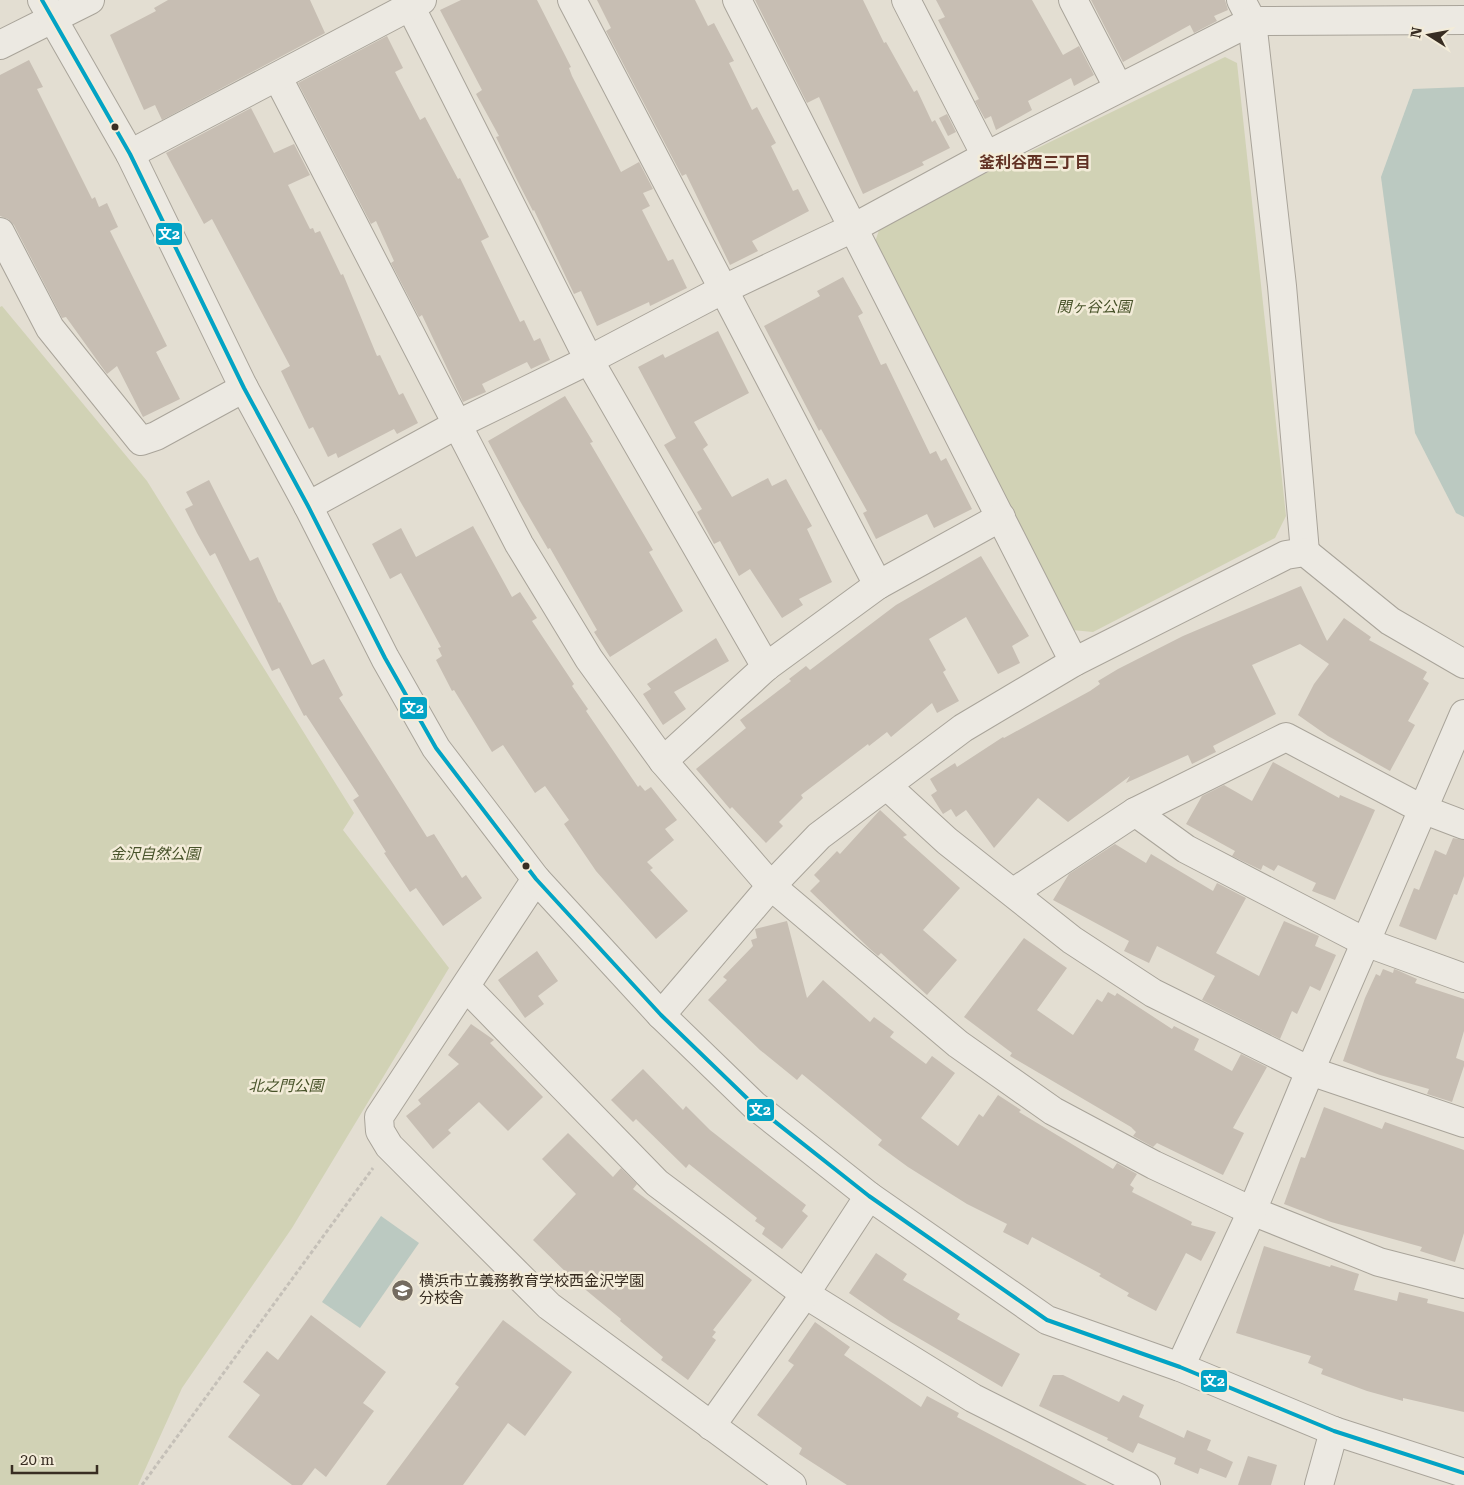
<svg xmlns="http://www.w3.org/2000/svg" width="1464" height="1485" viewBox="0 0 1464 1485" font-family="'Roboto Serif','Noto Sans JP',serif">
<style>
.green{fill:#d1d2b5}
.water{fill:#bbc9c1}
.building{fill:#c7beb3}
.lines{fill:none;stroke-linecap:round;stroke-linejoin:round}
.minor-casing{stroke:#a9a49a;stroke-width:30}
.tertiary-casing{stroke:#a9a49a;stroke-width:30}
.path{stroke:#c5c0b8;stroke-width:3;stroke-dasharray:4 2.5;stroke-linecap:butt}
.minor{stroke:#ece9e2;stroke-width:28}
.tertiary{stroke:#ece9e2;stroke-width:28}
.bus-1-casing{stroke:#f3ecd9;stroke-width:8}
.bus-1{stroke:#03a3c5;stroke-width:4}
.bus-dot{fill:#382d22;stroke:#f3ecd9;stroke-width:2}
.labels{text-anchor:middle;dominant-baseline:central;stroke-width:5;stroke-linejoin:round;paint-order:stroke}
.park-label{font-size:15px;font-style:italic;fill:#48532a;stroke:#f3ecd9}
.poi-label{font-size:15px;fill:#382d22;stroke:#f3ecd9;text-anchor:start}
.neighbourhood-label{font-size:16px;font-weight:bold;fill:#623224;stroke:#f3ecd9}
.line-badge{stroke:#f3ecd9;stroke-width:2}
.badge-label{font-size:14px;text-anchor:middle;font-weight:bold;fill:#fff}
</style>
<rect width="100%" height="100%" fill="#e3ded2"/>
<g class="green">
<path d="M1225,57L1237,63L1286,516L1275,538L1093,632L1072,630L873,248L881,224Z"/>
<path d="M2,306L147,481L354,813L343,830L449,968L292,1228L182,1388L138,1485H0V307Z"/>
</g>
<g class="water">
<path d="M1464,87V517L1456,513L1415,433L1381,177L1413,89Z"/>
<path d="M381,1216L419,1243L360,1328L322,1302Z"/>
</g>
<g class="building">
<path d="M168,0H310L325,33L162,120L155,105L144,110L110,35L156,11L154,8Z"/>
<path d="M461,0H537L571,67L569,68L572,76L621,172L639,162L653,189L643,193L650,206L642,210L668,261L673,259L687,288L650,306L649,302L597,326L581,291L574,294L534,210L533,211L518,182L496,137L499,136L476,94L482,90L440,10Z"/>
<path d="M597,0H695L708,26L714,23L734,61L729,63L752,110L757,107L776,143L771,146L793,191L798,189L809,211L752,241L758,251L730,265L686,174L682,176L606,31L611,28Z"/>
<path d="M755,0H863L884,43L886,42L914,92L917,90L932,122L935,120L950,148L922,162L924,165L863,194L819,97L807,103Z"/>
<path d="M936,0H1032L1063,55L1079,46L1094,75L1074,86L1071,78L1028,101L1032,110L996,130L991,116L985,119L975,101L979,99L938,20L945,17Z"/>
<path d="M1091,0H1225L1228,10L1214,16L1217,21L1194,33L1190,25L1123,62Z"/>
<path d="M387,36L403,68L395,72L420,120L425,117L458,179L460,178L489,237L481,241L520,322L524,320L534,341L540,338L550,360L531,369L527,362L482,384L486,392L463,402L422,315L419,317L391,263L394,261L376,221L371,224L298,83Z"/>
<path d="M29,60L43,87L37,89L92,199L95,197L99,207L107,203L118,227L110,231L167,346L156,352L180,399L143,417L117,366L107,374L66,317L62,318L14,225L8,219L0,216V75Z"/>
<path d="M251,108L274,153L294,144L310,175L288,185L310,229L313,228L315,233L320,231L341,275L343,274L377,356L380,355L399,395L403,393L418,423L397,434L394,429L338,458L336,453L328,457L313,427L309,429L281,371L290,366L212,219L204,224L166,153Z"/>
<path d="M947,114L956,132L948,136L939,118Z"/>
<path d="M843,277L863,313L858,316L881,365L886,363L930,454L936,451L941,461L946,458L972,509L934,528L927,514L876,539L863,513L867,511L821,429L819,431L764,326L820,296L817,291Z"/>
<path d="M718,331L749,393L694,422L708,445L703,449L732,497L768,478L772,486L786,479L812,526L807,529L832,582L799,599L803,605L782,618L750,569L739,576L720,541L714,544L697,512L702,509L664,445L676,438L638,367L663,354L665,358Z"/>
<path d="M565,396L593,442L590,443L653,550L649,552L683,611L610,657L594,632L597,630L550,548L548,549L520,501L488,441Z"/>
<path d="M209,480L250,561L258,557L279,603L280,602L312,665L324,659L343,695L339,698L427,837L434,834L462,878L466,875L482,898L443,926L416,888L410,892L384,853L386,852L353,800L359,796L306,715L304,716L279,668L272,671L215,553L210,556L197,533L185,509L193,505L186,492Z"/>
<path d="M473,526L512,597L520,592L537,618L532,621L574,684L572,686L588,709L586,711L638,787L640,785L645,791L651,787L677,820L665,829L674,840L647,862L653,868L650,870L688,911L656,939L596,871L564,824L569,820L545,786L535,793L503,745L492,752L454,690L452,691L436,660L442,656L438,648L441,647L401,573L390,579L372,544L401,528L416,557Z"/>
<path d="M981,556L1029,636L1012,646L1020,663L998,674L966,617L929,639L946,670L943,672L959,701L937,713L932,703L891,737L887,732L869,746L868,744L801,795L803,798L779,822L783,826L766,843L732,807L730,809L696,769L746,728L740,720L791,681L789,679L806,666L810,670L896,605Z"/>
<path d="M1301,586L1327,641L1344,618L1371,637L1369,640L1427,672L1423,679L1429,683L1408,721L1415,725L1390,771L1328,736L1298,715L1314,684L1329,664L1300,644L1252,665L1276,714L1213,746L1216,752L1192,764L1188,755L1126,783L1130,776L1068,822L1038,798L994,848L966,810L956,817L951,809L943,814L931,795L937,791L930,779L955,763L957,767L1003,737L1004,738L1090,691L1100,684L1098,681L1118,669L1183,636Z"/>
<path d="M716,638L729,661L674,692L686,709L663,725L643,694L651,689L647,684Z"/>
<path d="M1273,762L1339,798L1340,795L1375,810L1335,900L1312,891L1316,883L1278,865L1274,871L1263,865L1261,870L1232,856L1235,851L1186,824L1202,796L1224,785L1252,801Z"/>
<path d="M880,810L907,835L903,837L960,888L923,930L957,960L927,995L881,953L878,956L870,949L810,891L820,881L814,875L837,851L840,854Z"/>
<path d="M1453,838L1464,840V876L1457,895L1454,894L1436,940L1399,926L1414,888L1419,890L1435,850L1446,855Z"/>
<path d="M1115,844L1146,863L1151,854L1213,891L1217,883L1246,898L1216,953L1259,976L1284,921L1319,936L1315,946L1336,955L1320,991L1310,986L1297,1014L1292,1011L1280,1039L1202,1000L1215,976L1157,946L1149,963L1124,951L1129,941L1053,900L1069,874Z"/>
<path d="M787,921L807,998L823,980L870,1022L874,1017L894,1032L890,1037L926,1064L932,1056L955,1073L921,1118L958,1146L979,1114L983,1117L998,1095L1021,1110L1019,1112L1113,1169L1117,1163L1137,1174L1130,1185L1134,1188L1132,1192L1192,1222L1191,1225L1216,1232L1201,1261L1186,1253L1156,1311L1127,1296L1129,1293L1099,1276L1101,1274L1032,1237L1028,1245L1003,1232L1007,1224L967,1204L908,1167L878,1145L882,1140L802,1074L797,1080L760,1050L708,1000L727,980L723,977L753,946L751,940L757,938L755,929Z"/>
<path d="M1024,938L1067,968L1037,1010L1073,1035L1097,999L1102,1002L1108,992L1115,996L1117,993L1172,1029L1174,1026L1199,1039L1194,1050L1232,1071L1241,1054L1267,1067L1233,1128L1244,1133L1223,1175L1157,1143L1153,1147L1133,1136L1136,1132L1131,1127L1010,1056L1012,1053L964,1017Z"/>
<path d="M537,951L558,981L538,996L544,1004L525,1018L498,980Z"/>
<path d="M1383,969L1393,973L1394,969L1397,970L1417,979L1415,983L1464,999V1031L1456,1058L1464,1061V1066L1452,1102L1427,1094L1429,1089L1380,1075L1343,1061L1365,998L1376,974L1380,976Z"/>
<path d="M471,1024L494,1040L490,1043L543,1097L508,1131L479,1102L448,1130L451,1133L433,1149L406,1116L421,1104L418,1100L459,1064L448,1055Z"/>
<path d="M643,1069L683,1110L686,1106L710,1130L806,1205L802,1211L808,1216L782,1249L762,1234L765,1228L755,1221L757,1218L689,1164L686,1168L636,1119L633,1122L611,1100Z"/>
<path d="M1324,1107L1382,1129L1385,1122L1464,1150V1233L1455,1262L1420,1251L1422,1247L1331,1222L1284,1204L1301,1157L1305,1158Z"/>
<path d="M568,1133L613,1177L621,1168L637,1184L633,1189L752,1280L713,1330L716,1332L712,1337L716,1340L688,1380L661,1360L663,1357L620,1321L621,1319L575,1281L533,1240L576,1194L542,1159Z"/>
<path d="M1264,1246L1330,1267L1331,1265L1359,1274L1354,1290L1397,1301L1399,1292L1428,1299L1427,1303L1464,1312V1412L1403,1398V1401L1367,1391L1321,1374L1323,1369L1308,1363L1311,1356L1236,1333Z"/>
<path d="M876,1253L907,1274L903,1280L960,1314L957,1319L1020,1354L1002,1387L891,1322L849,1293Z"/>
<path d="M311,1315L386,1372L363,1403L374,1411L326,1477L315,1468L302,1485H292L228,1437L260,1395L243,1382L267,1351L278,1360Z"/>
<path d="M503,1320L572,1372L525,1436L508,1423L463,1485H386L459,1387L455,1384Z"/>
<path d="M815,1322L850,1347L844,1355L921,1407L927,1396L959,1413L957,1417L1087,1485H847L799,1454L802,1448L757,1415L794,1365L788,1361Z"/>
<path d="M1053,1375H1063L1119,1402L1123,1395L1144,1405L1139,1417L1184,1438L1187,1430L1211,1440L1207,1450L1233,1462L1226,1478L1200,1468L1198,1474L1174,1464L1176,1458L1138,1443L1133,1453L1107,1440L1108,1438L1039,1406Z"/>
<path d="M1248,1456L1277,1465L1271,1485H1238Z"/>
</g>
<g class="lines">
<defs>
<g id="minor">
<path d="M407,0L589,360L766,667"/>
<path d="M572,0L878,585"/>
<path d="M737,0L1074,662"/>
<path d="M906,0L986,156"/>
<path d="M1073,0L1118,87"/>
<path d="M1241,0L1252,21L1282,286L1305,552"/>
<path d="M0,45L52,19"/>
<path d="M278,78L519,544L589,659L663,761L771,886L958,1044L1053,1111L1154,1165L1252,1211L1379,1262L1464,1284"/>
<path d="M130,154L422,0"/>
<path d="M0,232L50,328L141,441L156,436L244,388"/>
<path d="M308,506L456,425L589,360L722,290L853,228L986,156L1252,21L1464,20"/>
<path d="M663,761L766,667L878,585L1001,517"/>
<path d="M887,786L947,841L1072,940L1153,993L1310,1071L1464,1123"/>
<path d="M1135,812L1186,849L1365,942L1464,978"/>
<path d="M536,879L379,1117L380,1131L389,1146L549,1306L792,1485"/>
<path d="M1014,892L1135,812L1286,737L1422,809L1464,825"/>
<path d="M466,987L657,1183L805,1294L973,1398L1146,1485"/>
<path d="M1180,1367L1252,1211L1310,1071L1464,714"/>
<path d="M711,1426L805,1294L869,1196"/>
<path d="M1319,1485L1334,1431"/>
</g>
<g id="tertiary">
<path d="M42,0L130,154L244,388L308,506L385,658L436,748L536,879L661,1015L754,1105L869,1196L1047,1320L1180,1367L1334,1431L1464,1473"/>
<path d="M52,19L90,0"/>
<path d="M661,1015L771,886L819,836L963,728L1074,662L1286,555L1305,552L1390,621L1464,664"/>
</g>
</defs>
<use href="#minor" class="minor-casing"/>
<use href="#tertiary" class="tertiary-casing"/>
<path class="path" d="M142,1485L373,1168"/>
<use href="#minor" class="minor"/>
<use href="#tertiary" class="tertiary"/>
<defs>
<path id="bus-1" d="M42,0L130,154L244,388L308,506L385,658L436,748L536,879L661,1015L754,1105L869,1196L1047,1320L1180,1367L1334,1431L1464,1473"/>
</defs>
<use href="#bus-1" class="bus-1-casing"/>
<use href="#bus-1" class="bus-1"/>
</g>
<defs>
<symbol id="school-disc" viewBox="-11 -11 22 22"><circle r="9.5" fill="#746b60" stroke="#f3ecd9"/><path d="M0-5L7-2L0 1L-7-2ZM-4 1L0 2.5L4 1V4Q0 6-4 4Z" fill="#fff"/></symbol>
</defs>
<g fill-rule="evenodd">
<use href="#school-disc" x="390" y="1278" width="25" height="25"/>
</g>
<g class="bus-dot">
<circle cx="115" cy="127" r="4.5"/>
<circle cx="526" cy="866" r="4.5"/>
</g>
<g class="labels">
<g class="park-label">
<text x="1094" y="307">関ヶ谷公園</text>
<text x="155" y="854">金沢自然公園</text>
<text x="286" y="1086">北之門公園</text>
</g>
<g class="poi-label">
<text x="419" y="1281">横浜市立義務教育学校西金沢学園<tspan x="419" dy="17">分校舎</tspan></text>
</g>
<g class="neighbourhood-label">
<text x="1035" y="162">釜利谷西三丁目</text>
</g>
</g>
<g class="line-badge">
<rect x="155" y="222" width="28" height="24" rx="5" fill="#03a3c5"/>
<rect x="399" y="696" width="29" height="24" rx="5" fill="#03a3c5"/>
<rect x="746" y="1098" width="29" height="24" rx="5" fill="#03a3c5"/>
<rect x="1200" y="1369" width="28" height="24" rx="5" fill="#03a3c5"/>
</g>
<g class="badge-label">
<text x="169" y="239">文2</text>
<text x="413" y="713">文2</text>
<text x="760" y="1115">文2</text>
<text x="1214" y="1386">文2</text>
</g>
<g transform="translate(1429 35) rotate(281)" stroke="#f3ecd9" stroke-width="4" paint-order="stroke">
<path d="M0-4L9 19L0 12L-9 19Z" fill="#382d22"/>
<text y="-8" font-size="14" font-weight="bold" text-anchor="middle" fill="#382d22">N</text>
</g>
<path d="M12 1465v8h85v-8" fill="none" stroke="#382d22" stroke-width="2.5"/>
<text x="20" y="1465" font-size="15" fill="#382d22" stroke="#f3ecd9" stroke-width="4" paint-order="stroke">20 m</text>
</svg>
